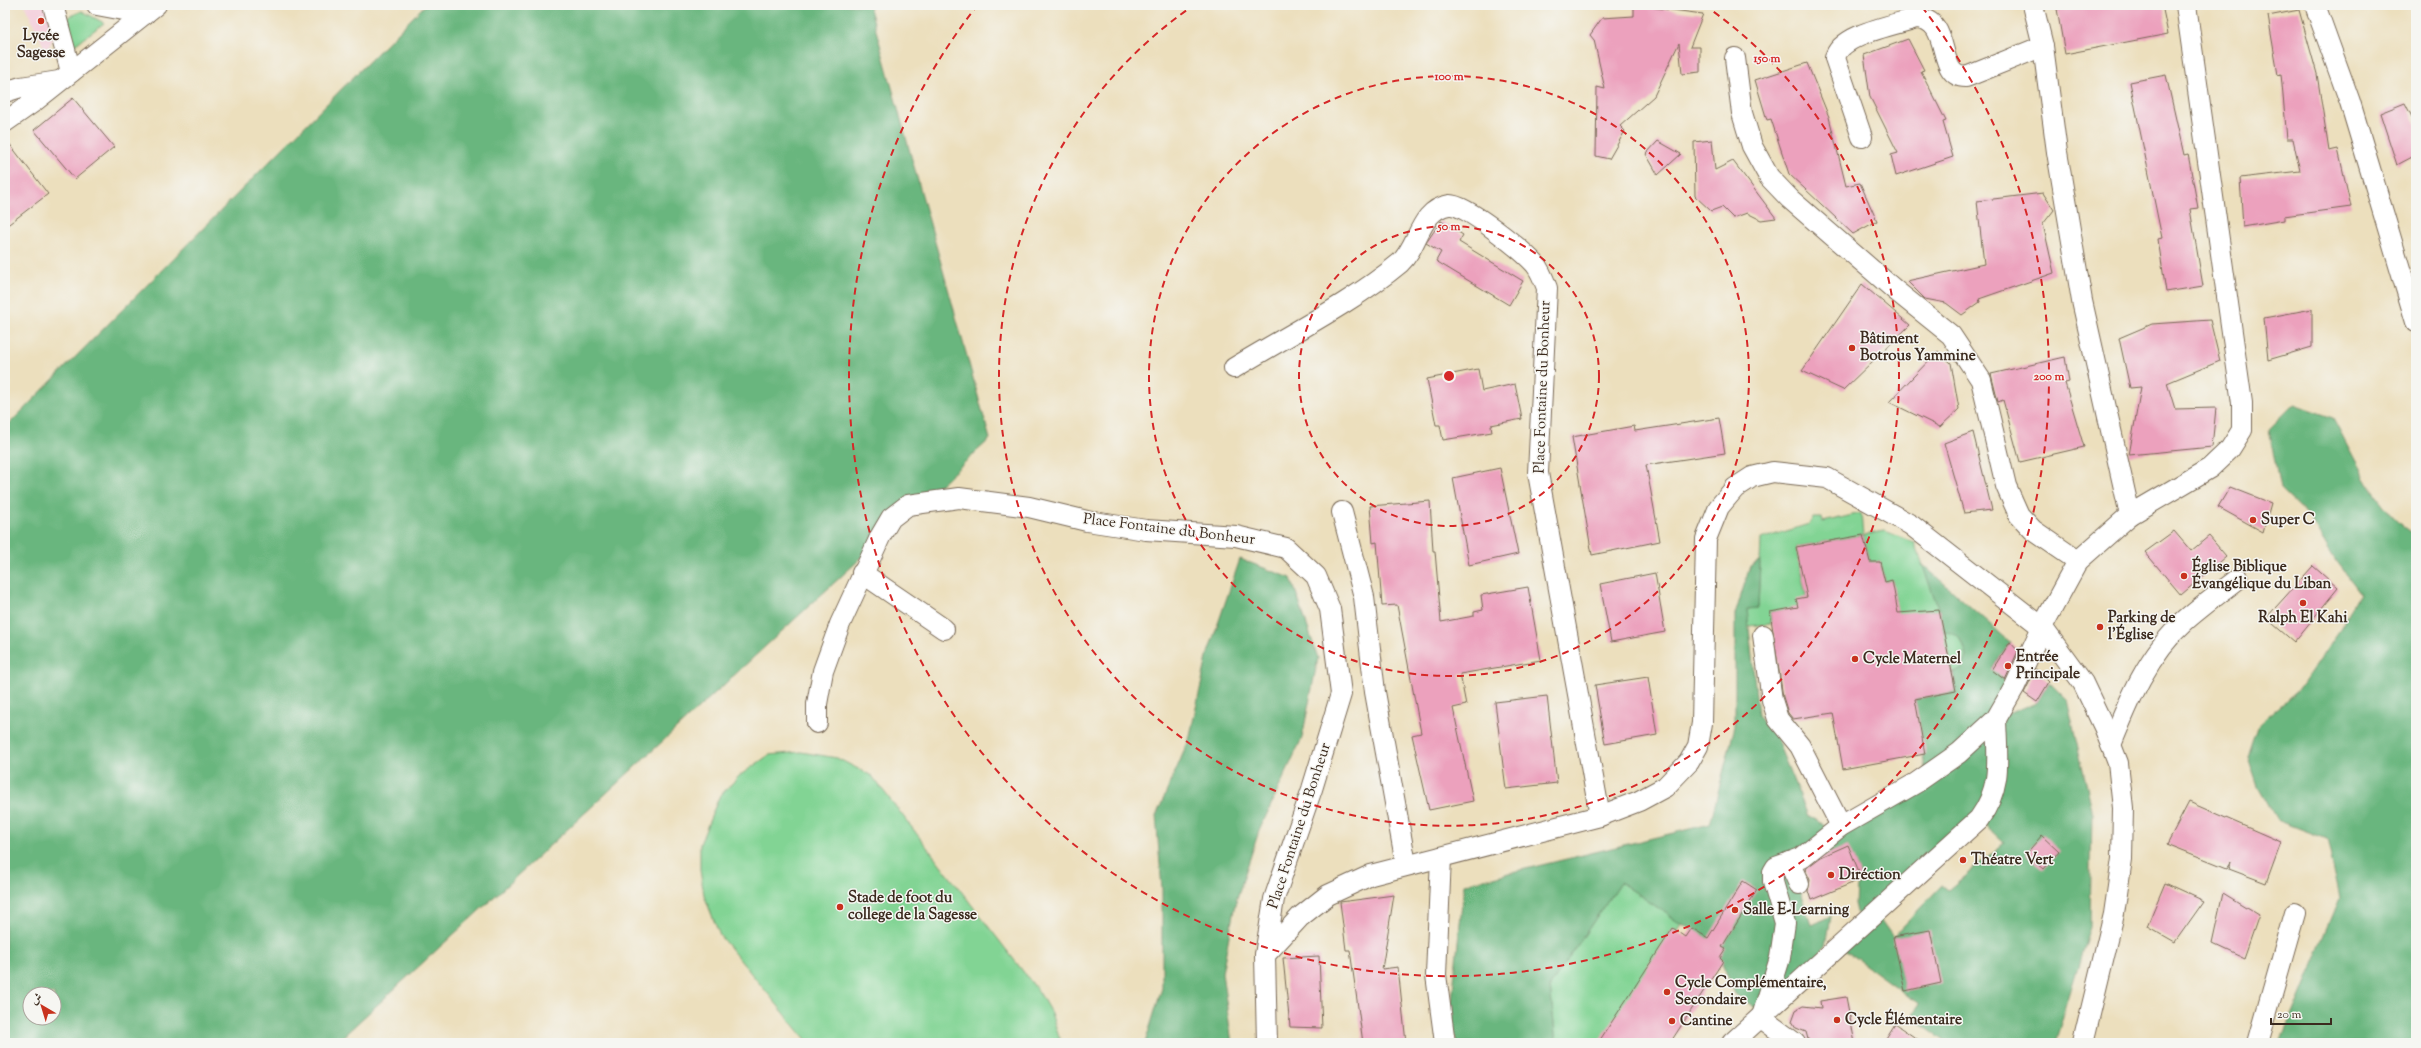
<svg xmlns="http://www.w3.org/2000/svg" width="2421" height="1048" viewBox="0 0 2421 1048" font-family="'Sorts Mill Goudy',Amiri,serif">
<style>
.built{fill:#f4cfdc}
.green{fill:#82d494;stroke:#5e7f59}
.forest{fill:#69b67e;stroke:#52704e;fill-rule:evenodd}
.building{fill:#eca1bd}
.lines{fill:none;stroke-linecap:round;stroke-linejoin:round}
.minor-casing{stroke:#796956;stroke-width:22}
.minor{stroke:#fff;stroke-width:20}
.ring{fill:none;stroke:#d62828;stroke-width:2;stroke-dasharray:7 5}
.poi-dot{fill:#c8321e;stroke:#f6f6f2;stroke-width:1.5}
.labels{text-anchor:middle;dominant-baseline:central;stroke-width:3;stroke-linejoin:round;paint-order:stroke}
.poi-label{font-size:15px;font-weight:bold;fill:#3b2a1e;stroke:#f6f6f2;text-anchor:start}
.street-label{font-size:15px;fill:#3b2a1e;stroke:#f6f6f2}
.centre{fill:#d62828;stroke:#f6f6f2;stroke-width:2}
.ring-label{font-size:12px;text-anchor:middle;font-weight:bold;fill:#d62828;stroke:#f6f6f2;stroke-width:3;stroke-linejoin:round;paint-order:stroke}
</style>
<rect width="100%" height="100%" fill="#f6f6f2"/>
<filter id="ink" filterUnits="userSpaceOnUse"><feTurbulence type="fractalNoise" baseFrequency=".025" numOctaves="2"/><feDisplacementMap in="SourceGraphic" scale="8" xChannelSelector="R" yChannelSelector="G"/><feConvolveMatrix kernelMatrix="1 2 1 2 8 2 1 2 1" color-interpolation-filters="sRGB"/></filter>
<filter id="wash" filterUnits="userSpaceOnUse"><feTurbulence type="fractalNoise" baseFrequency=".012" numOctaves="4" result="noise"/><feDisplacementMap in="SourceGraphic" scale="16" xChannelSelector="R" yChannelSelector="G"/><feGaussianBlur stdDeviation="0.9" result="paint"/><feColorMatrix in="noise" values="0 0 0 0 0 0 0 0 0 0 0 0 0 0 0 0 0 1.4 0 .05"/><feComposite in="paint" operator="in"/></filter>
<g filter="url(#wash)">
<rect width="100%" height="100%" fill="#ecdfbd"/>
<path class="built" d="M25,5H49L55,35L46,52Z"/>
<g class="green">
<path d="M82,11L104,23L72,47L68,17Z"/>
<path d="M1861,513L1863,535L1885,531L1915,543L1939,610L1898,616L1892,580L1885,582L1880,562H1870L1863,535L1796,547L1808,606L1770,612L1771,624L1748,626L1747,609L1758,608L1761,539L1809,524L1813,518H1822L1823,522Z"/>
<path d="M1943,631C1960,633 1963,642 1967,657L1962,669L1953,674Z"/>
<path d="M801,752L837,758L872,776L1039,992L1051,1013L1061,1043H809L720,936L704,895L700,870V844L719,797L739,776L769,755Z"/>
<path d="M1620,882L1682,924L1602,1043H1556L1550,986Z"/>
</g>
<g class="forest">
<path d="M425,5H869L990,439L336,1043H5V428ZM30,994H54V1018H30Z"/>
<path d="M2294,404L2333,418C2354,456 2378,513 2416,535V1043H2280L2340,898L2327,839L2277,820L2258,787L2248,757L2259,724L2299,690L2341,628L2360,593L2337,563L2309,517L2280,489L2269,429Z"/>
<path d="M1240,559L1291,578L1318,658L1302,738L1259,831L1235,904L1222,973L1232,1043H1145L1162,988V889L1156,816L1189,740L1208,653Z"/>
<path d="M1760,560L1758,608L1747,609L1758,715L1764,724L1771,726L1808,816L1835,831L1926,776L1915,699L1956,691L1953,674L1962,669L1967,657C1963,642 1960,633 1943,631L1939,610L1922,564L2010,642L1992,669L2015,686L1997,719L2037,702L2049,682L2067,700L2092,809L2090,926L2055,1043H1949L1912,1017L1919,1004L1839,946L1860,926L1855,903L1856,887L1863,884L1848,846L1798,867H1777L1800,892L1811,925L1831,916L1826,946L1763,1013L1735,994L1720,958L1725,949L1682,924L1620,882L1550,986L1556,1043H1457L1450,1020L1464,884L1710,824L1735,726V615L1750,566ZM1979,819L2004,843L1948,890L1942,885L1893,937L1875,912Z"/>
</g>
<g id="blocks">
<g class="building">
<path d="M1634,5L1703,14L1690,47H1700V72L1682,74L1679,43L1654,96L1620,126L1625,131L1609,159L1596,156L1597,87L1605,89L1594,40L1590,35L1602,18L1634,16Z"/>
<path d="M2080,5H2162L2168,34L2065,54L2057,9Z"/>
<path d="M2299,10L2317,74L2329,151L2338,149L2351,207L2284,216V220L2243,227L2240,178L2300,171L2293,139H2287L2281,74L2278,75L2268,16Z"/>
<path d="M1908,39L1924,70L1921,71L1946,121L1943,122L1953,157L1896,176L1891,155L1898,153L1870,97L1864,55Z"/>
<path d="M1807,63L1829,117L1846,186L1860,183L1877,221L1853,234L1789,174L1771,119L1767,120L1755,80Z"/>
<path d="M2166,75L2184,155L2188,154L2198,208L2190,209L2203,286L2166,292L2158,239L2162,238L2130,82Z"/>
<path d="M73,98L114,147L75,179L34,130Z"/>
<path d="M2405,103L2416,125V155L2397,165L2380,113Z"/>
<path d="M5,138L48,194L5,227Z"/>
<path d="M1712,140L1715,170L1733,161L1776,218L1761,220L1747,213L1733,218L1722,207L1711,211L1695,196L1694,142Z"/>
<path d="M1658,141L1681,154L1658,175L1646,154Z"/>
<path d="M2043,193L2054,210L2043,224L2054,273L1979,299L1980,302L1962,315L1946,303L1925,299L1907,281L1984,264L1977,201Z"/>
<path d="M1441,221L1463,235L1459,242L1523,281L1509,305L1436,261L1441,252L1426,243Z"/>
<path d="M1862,284L1910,325L1843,390L1802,371Z"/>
<path d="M2312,309V347L2268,360L2264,318Z"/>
<path d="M2210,320L2220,361L2167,383L2175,409L2216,408L2212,447L2129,455L2141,387L2130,388L2119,338L2152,324Z"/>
<path d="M1938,351L1951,363L1959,409L1940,427L1889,402Z"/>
<path d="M2065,357L2069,382L2065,383L2084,447L2020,462L2003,400L1998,402L1991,374Z"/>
<path d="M1478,369L1482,391L1515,384L1522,419L1491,425L1492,432L1443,440L1440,425H1436L1427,379Z"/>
<path d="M1719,418L1725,453L1646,465L1660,541L1592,555L1572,437L1634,426L1635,431Z"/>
<path d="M1973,432L1992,510L1964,513L1944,443Z"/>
<path d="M1500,468L1518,554L1469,565L1453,478Z"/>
<path d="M2230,487L2271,503L2263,532L2218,507Z"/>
<path d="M1430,501L1433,551H1435L1441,622L1474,616V612L1483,610L1481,595L1528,587L1541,660L1460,674L1466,705L1453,708L1473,801L1429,810L1412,735L1421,733L1397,605L1382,606L1377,542L1373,543L1370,506Z"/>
<path d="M2174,531L2191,551L2209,536L2226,556L2181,595L2145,552Z"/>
<path d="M1863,535L1870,562H1880L1885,582L1892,580L1898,613L1939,610L1956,691L1915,699L1925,754L1843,769L1833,713L1793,719L1788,713L1783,697L1770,612L1798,607L1796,599L1807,597L1796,547Z"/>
<path d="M2313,566L2338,588L2294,642L2266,618Z"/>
<path d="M1655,573L1665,632L1611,642L1600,584Z"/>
<path d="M2010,642L2018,651L2005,680L1992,670Z"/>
<path d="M2036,669L2049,682L2037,702L2024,693Z"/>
<path d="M1648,677L1657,735L1605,744L1595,685Z"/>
<path d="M1547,696L1557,783L1506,789L1495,702Z"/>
<path d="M2189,802L2281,842L2266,883L2229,869L2231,862L2227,868L2167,844Z"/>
<path d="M2042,835L2059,851L2044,869L2026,854Z"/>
<path d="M1848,845L1862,879L1811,900L1808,891L1810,880L1805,869L1821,857Z"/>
<path d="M1743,881L1757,890L1722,947L1726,949L1720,958L1723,961L1670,1043H1598L1673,928L1686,937L1692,928L1708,938Z"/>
<path d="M2165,883L2204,901L2175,942L2147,926Z"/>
<path d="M2223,893L2259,915L2244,958L2212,943Z"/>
<path d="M1394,895L1382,969L1398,967L1406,1043H1363L1350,950H1346L1340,902Z"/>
<path d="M1930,930L1941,983L1905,991L1893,937Z"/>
<path d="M1319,956L1322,1028L1290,1027L1283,958Z"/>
<path d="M1846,997L1855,1043H1809L1806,1032L1796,1028L1792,1021L1796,1010L1803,1006L1821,1008L1820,1001Z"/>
<path d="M1895,1024L1923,1043H1883Z"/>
</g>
</g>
</g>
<g filter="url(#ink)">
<use href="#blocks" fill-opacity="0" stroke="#796956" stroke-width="1"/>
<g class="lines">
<defs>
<g id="minor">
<path d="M53,5L71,72"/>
<path d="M97,5L145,14"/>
<path d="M2033,5L2043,46L2057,152L2082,301L2130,515"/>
<path d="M2315,5L2350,102L2416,322"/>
<path d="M1735,58L1742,113L1752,146L1769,177L1790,199L1895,290L1951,335L1981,380L2006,486L2019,515L2033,530L2078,561"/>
<path d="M5,92L21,87L59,81"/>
<path d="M5,122L35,101L156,5"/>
<path d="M1862,137L1835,58C1840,34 1895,25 1916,18C1954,19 1934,77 1966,77L2043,46"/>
<path d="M1234,368C1288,335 1352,303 1400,263C1419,246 1419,210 1449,205C1464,202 1524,252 1535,264C1540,270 1544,280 1547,288L1538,473L1600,816"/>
<path d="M1342,512L1364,597L1375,692L1406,864"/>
<path d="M862,573L944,629"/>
<path d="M1763,635L1772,700L1778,719L1800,746L1841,826"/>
<path d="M817,723V704L823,671L840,624L881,535L891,518L908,505L959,498L1029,507L1087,521L1146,530L1236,536L1286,548L1316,576L1330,609L1341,694L1312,789L1274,899L1265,955L1267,1043"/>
<path d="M2111,745C2129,700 2148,654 2185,621C2202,606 2220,593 2238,579"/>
<path d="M1441,857L1436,975L1445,1043"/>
<path d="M1789,862L1799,884"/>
<path d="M1265,955L1300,917L1328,895L1371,875L1600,816L1639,801L1665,787L1689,762L1698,746L1702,723L1706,539L1719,507L1735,488L1752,477L1773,472L1827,478L1911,525L2042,627L2083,683L2104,727L2118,763L2123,808L2122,859L2114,914L2083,1043"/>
<path d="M1732,1043L1979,819C2003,786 1997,758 1996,719"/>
<path d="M1795,1043L1764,1020L1763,1013L1780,958L1785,923L1773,882V872L1776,867L1801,858L1841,826L1916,783L1959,753L1996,719L2015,686L2042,627L2078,561L2130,515L2210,468L2230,449L2242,430V403L2186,5"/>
<path d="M2258,1043L2295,913"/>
</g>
</defs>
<use href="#minor" class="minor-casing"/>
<use href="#minor" class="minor"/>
</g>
</g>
<g class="ring">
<circle cx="1449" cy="376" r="150"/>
<circle cx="1449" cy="376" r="300"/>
<path d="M1704 5A450 450 0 1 1 1194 5"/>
<path d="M1922 7A600 600 0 1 1 976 7"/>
</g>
<g class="poi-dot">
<circle cx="41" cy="21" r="4"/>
<circle cx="1852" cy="348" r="4"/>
<circle cx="2253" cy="520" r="4"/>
<circle cx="2184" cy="576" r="4"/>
<circle cx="2303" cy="603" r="4"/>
<circle cx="2100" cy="627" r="4"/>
<circle cx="1855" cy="659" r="4"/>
<circle cx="2008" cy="666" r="4"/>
<circle cx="1963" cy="860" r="4"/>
<circle cx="1831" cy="875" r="4"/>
<circle cx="840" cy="907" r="4"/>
<circle cx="1735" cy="910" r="4"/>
<circle cx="1667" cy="992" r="4"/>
<circle cx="1837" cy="1020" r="4"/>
<circle cx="1672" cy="1021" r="4"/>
</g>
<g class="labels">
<g class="poi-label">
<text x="41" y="36" text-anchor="middle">Lycée<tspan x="41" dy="17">Sagesse</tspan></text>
<text x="1860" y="339">Bâtiment<tspan x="1860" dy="17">Botrous Yammine</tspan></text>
<text x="2261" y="520">Super C</text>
<text x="2192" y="567">Église Biblique<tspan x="2192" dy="17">Évangélique du Liban</tspan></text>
<text x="2108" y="618">Parking de<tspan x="2108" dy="17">l'Église</tspan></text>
<text x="2303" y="618" text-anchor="middle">Ralph El Kahi</text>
<text x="2016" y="657">Entrée<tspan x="2016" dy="17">Principale</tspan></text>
<text x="1863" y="659">Cycle Maternel</text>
<text x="1971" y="860">Théatre Vert</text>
<text x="1839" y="875">Diréction</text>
<text x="848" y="898">Stade de foot du<tspan x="848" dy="17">college de la Sagesse</tspan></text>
<text x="1743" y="910">Salle E-Learning</text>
<text x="1675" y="983">Cycle Complémentaire,<tspan x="1675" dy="17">Secondaire</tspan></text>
<text x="1845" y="1020">Cycle Élémentaire</text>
<text x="1680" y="1021">Cantine</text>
</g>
<g class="street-label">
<text transform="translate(1543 387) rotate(-88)">Place Fontaine du Bonheur</text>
<text transform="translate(1169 530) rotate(7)">Place Fontaine du Bonheur</text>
<text transform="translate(1300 826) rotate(-72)">Place Fontaine du Bonheur</text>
</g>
</g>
<circle cx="1449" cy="376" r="6" class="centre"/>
<g class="ring-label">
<text x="1767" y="62">150 m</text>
<text x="1449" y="80">100 m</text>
<text x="1449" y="230">50 m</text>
<text x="2049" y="380">200 m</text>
</g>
<rect width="2421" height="1048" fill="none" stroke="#f6f6f2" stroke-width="20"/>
<g transform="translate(42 1006) rotate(322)"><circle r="19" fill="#f6f6f2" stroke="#aba49d"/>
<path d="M0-3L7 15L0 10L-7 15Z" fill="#c8321e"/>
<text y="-6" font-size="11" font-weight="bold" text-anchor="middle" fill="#3b2a1e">ش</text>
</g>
<path d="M2271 1018v6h60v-6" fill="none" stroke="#3b2a1e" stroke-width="2"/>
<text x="2277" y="1018" font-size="12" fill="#3b2a1e" stroke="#f6f6f2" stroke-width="3" paint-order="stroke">20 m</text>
</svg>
